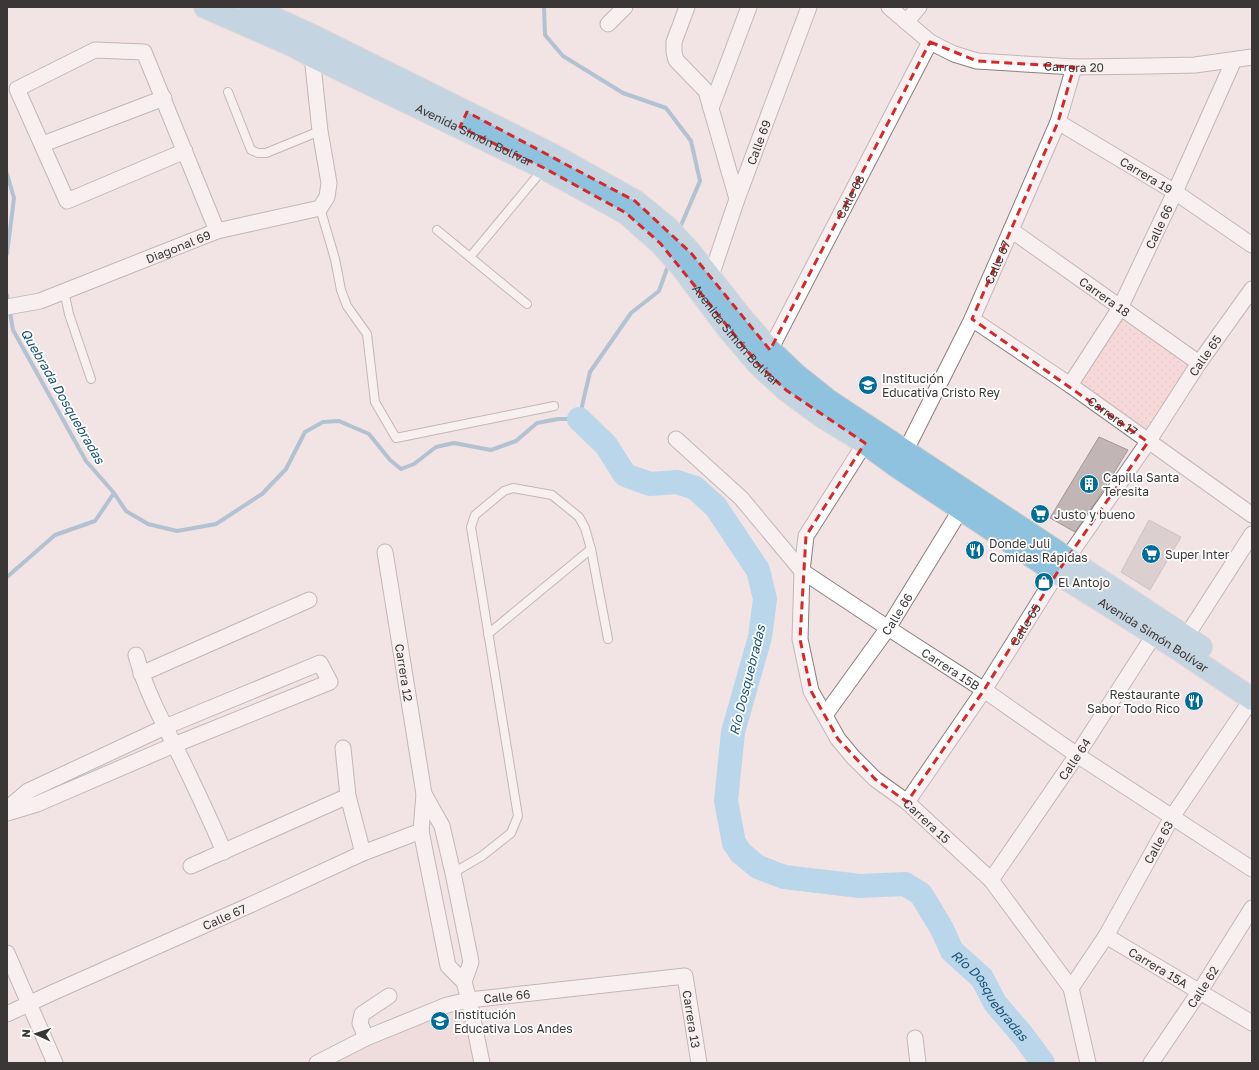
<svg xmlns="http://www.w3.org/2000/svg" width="1259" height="1070" viewBox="0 0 1259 1070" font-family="'Golos Text',sans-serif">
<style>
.built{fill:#ebd5d5}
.grass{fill:url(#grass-dots)}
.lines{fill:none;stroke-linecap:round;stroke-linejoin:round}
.stream{stroke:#659abb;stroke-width:4}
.river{stroke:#77c5f3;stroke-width:24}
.building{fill:#c2b5b5;stroke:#a39696}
.service-casing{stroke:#8b7f7f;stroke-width:10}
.minor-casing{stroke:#8b7f7f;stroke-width:17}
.primary-casing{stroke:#c8c7c7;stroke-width:24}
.service{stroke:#fff;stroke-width:8}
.minor{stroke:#fff;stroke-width:15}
.primary{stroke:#8fc2de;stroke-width:22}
.marked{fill:none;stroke:#d62828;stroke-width:3;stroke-dasharray:8 5;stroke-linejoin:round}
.labels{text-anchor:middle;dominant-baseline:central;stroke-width:3.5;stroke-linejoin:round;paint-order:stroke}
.street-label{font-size:12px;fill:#3c3737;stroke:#fff}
.poi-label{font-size:12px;fill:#3c3737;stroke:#fff;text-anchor:start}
.water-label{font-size:13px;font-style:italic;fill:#185473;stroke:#fff}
</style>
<defs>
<pattern id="grass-dots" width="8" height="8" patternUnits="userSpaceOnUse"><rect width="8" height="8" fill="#fccacb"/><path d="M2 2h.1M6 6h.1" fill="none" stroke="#d9aeaf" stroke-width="1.8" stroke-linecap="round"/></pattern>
</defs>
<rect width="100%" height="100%" fill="#f2e4e4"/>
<path class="built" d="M469,1000L482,1063H317Z"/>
<path class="grass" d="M1120,308L1199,363L1148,442L1070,385Z"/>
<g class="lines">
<g class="stream">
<path d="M544,7L545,35L563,56L623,93L666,108L691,141L700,181L679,230"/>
<path d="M7,174L14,198L7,254"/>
<path d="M7,295L13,330L86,461L114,493L126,511L148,524L177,531L216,524L262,494L286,469L305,432L323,422L339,421L369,434L390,460L401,469L414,464L436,447L454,443L491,450L516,441L537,423L558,419H579L590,372L631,313L659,291L669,263"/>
<path d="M7,577L55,535L95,521L114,493"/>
</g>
<path class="river" id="s1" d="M579,419L606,445L625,475L650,484L677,482L695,488L716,507L758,570L765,599L760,637L733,732L726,801L734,843L741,853L758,867L784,877L860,886L905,884L921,894L942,929L952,951L982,978L995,1003L1024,1037L1043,1063"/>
</g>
<g class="building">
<path d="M1099,437L1128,450L1095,503L1075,532L1050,518Z"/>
<path d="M1149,520L1181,537L1150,590L1121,572Z"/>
</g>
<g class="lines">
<defs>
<g id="service">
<path d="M228,92L251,150L258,153H266L320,131"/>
<path d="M320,208L335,259L341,290L347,306L367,334L375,402L396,438L554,406"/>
<path d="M437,230L527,304"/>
<path d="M470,257L544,168"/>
<path d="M64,291L69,314L91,379"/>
<path d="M488,634L591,549"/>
<path d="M453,873L482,856L511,833L518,816L471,527L475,515L504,491L513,488L552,495L579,517L585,528L591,549L608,639"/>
</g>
<g id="minor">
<path d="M687,7L674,42V52L676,60L706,91L737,199"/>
<path id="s2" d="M889,7L930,42L954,54L977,61L1074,67L1150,66L1195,65L1252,57"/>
<path d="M906,22L919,7"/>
<path d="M608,24L625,7"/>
<path d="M711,108L749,7"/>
<path id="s3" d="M1058,122L1175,192L1252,245"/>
<path d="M43,144L164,98"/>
<path d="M185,151L67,201L17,89L95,50L144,52L217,231"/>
<path id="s4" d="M1011,230L1199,363"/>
<path id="s5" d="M710,279L737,199L809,7"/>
<path id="s6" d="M7,307L40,301L217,231L320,208L327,197L329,183L320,131L312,56"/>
<path id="s7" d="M972,319L1070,385L1252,515"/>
<path id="s8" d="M770,350L930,42"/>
<path id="s9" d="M1070,385L1120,308L1175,192L1234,60"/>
<path id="s10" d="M676,439L741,498L802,571L888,628L984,690L1077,755L1252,869"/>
<path id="s11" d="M865,443L806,536L802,571L800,639L811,691L838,739L853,757L875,779L907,802L991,880L1071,988L1088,1063"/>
<path id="s12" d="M905,452L972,319L1011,230L1058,122L1074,67"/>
<path id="s13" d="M385,552L424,794L421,831L448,966L464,982L469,1000L482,1063"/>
<path d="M1186,637L1252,534"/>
<path d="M136,655C145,689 162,721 178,752C194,785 210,818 224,852"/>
<path d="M141,674L309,600"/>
<path id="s14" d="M825,715L888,628L961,509"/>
<path d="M343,748L348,796L363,853"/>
<path d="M424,794L442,826L453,873L471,962L464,982"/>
<path id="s15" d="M907,802L984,690L1057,573L1148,442L1199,363L1252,289"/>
<path d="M7,809L28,791L165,727L320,663L330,682L174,745L37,804L7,813"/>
<path d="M191,866L348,796"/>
<path id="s16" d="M991,880L1077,755L1154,635"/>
<path id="s17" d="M1106,936L1252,1023"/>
<path d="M7,953L55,1063"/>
<path id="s18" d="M1071,988L1106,936L1172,817L1252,699"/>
<path id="s19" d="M7,1014L54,992L248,906L363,853L421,831"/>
<path d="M366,1038L360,1023L362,1014L389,996"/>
<path d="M915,1038L918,1063"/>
<path id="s20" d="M317,1063L366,1038L447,1005L469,1000L685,976L699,1063"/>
<path id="s21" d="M1151,1063L1200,991L1252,908"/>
</g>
<g id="primary">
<path id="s22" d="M205,7L294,46L312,56L544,168L626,213L660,243L680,265L729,330L758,364L786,390L823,417L865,443L898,467L1057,573L1178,649L1252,699"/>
<path d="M250,7L319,39L551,154L635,201L667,227L691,253L741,317L770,350L794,373L829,401L1201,647"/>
</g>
</defs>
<use href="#service" class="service-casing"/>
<use href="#minor" class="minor-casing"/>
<use href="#primary" class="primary-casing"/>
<use href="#service" class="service"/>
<use href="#minor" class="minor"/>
<use href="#primary" class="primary"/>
</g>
<path d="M0 0H1259V1070H0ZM930,42L977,61L1074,67L1058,122L972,319L1148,442L1057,573L984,690L907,802L875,779L838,739L811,691L800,639L806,536L865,443L786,390L758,364L660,243L626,213L544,168L460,127L467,112L635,201L691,253L770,350Z" fill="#f2e4e4" fill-opacity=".55" fill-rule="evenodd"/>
<path class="marked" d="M930,42L977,61L1074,67L1058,122L972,319L1148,442L1057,573L984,690L907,802L875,779L838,739L811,691L800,639L806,536L865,443L786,390L758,364L660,243L626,213L544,168L460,127L467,112L635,201L691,253L770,350Z"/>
<defs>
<symbol id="school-disc" viewBox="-11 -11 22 22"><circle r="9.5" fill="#006c98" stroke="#fff"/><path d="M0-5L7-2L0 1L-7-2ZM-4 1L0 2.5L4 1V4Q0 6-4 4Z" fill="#fff"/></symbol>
<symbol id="building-disc" viewBox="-11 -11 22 22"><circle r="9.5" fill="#006c98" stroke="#fff"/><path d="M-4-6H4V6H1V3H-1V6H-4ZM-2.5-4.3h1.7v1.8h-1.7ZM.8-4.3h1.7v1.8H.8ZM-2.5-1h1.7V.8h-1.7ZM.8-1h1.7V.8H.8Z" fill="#fff"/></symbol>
<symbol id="supermarket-disc" viewBox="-11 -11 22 22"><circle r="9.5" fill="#006c98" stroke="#fff"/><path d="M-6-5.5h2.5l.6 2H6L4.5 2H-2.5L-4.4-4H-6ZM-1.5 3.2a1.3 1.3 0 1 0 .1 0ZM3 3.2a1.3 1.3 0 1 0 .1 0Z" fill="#fff"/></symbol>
<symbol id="restaurant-disc" viewBox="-11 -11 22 22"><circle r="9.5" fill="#006c98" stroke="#fff"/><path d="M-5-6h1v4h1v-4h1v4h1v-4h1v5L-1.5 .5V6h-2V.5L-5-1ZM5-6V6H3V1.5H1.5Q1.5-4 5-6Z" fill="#fff"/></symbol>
<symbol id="shop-disc" viewBox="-11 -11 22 22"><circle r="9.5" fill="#006c98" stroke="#fff"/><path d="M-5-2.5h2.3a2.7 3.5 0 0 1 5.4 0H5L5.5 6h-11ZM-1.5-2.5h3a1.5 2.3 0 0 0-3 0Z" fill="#fff"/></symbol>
</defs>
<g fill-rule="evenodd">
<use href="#school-disc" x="857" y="374" width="22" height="22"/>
<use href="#building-disc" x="1078" y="473" width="22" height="22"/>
<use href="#supermarket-disc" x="1029" y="503" width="22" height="22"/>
<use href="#restaurant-disc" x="964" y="539" width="22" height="22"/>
<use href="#supermarket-disc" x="1140" y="543" width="22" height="22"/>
<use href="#shop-disc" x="1033" y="571" width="22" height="22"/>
<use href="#restaurant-disc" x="1183" y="690" width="22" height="22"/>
<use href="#school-disc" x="429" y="1010" width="22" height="22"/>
</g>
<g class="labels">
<g class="street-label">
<text stroke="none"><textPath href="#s2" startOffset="202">Carrera 20</textPath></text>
<text stroke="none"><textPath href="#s22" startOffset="298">Avenida Simón Bolívar</textPath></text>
<text stroke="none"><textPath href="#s5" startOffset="145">Calle 69</textPath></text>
<text stroke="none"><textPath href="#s3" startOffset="103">Carrera 19</textPath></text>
<text stroke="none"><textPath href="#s8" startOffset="173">Calle 68</textPath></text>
<text stroke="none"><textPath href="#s9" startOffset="182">Calle 66</textPath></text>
<text stroke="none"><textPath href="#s6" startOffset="182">Diagonal 69</textPath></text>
<text stroke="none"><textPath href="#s12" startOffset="211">Calle 67</textPath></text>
<text stroke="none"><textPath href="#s4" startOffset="115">Carrera 18</textPath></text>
<text stroke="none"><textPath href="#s22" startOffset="634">Avenida Simón Bolívar</textPath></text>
<text stroke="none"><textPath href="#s15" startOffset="537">Calle 65</textPath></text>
<text stroke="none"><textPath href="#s7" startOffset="171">Carrera 17</textPath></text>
<text stroke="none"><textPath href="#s14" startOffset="124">Calle 66</textPath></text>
<text stroke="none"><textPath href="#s15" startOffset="213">Calle 65</textPath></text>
<text stroke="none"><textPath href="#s22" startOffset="1150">Avenida Simón Bolívar</textPath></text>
<text stroke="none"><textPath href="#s10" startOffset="361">Carrera 15B</textPath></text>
<text stroke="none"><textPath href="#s13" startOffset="122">Carrera 12</textPath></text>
<text stroke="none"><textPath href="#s16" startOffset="147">Calle 64</textPath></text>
<text stroke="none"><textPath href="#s11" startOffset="443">Carrera 15</textPath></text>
<text stroke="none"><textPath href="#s18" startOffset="170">Calle 63</textPath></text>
<text stroke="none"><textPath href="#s19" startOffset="238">Calle 67</textPath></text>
<text stroke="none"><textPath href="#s17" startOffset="61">Carrera 15A</textPath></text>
<text stroke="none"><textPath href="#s21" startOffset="92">Calle 62</textPath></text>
<text stroke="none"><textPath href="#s20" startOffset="203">Calle 66</textPath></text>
<text stroke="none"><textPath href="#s20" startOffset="426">Carrera 13</textPath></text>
</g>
<g class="poi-label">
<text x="882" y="378">Institución<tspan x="882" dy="14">Educativa Cristo Rey</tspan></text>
<text x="1103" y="477">Capilla Santa<tspan x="1103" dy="14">Teresita</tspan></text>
<text x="1054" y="514">Justo y bueno</text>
<text x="989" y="543">Donde Juli<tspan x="989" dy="14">Comidas Rápidas</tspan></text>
<text x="1165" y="554">Super Inter</text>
<text x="1058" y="582">El Antojo</text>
<text x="1180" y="694" text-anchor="end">Restaurante<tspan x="1180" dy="14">Sabor Todo Rico</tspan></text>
<text x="454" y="1014">Institución<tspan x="454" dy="14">Educativa Los Andes</tspan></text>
</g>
<g class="water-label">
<text transform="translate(63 396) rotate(60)">Quebrada Dosquebradas</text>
<text transform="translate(747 680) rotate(-76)">Río Dosquebradas</text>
<text stroke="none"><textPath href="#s1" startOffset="855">Río Dosquebradas</textPath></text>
</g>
</g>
<rect width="1259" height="1070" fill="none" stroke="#3c3737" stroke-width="16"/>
<g transform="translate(36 1034) rotate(273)" stroke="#ffffff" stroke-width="3" paint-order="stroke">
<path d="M0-3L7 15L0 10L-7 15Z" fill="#3c3737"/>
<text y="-6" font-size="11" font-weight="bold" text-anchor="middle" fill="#3c3737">N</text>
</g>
</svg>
